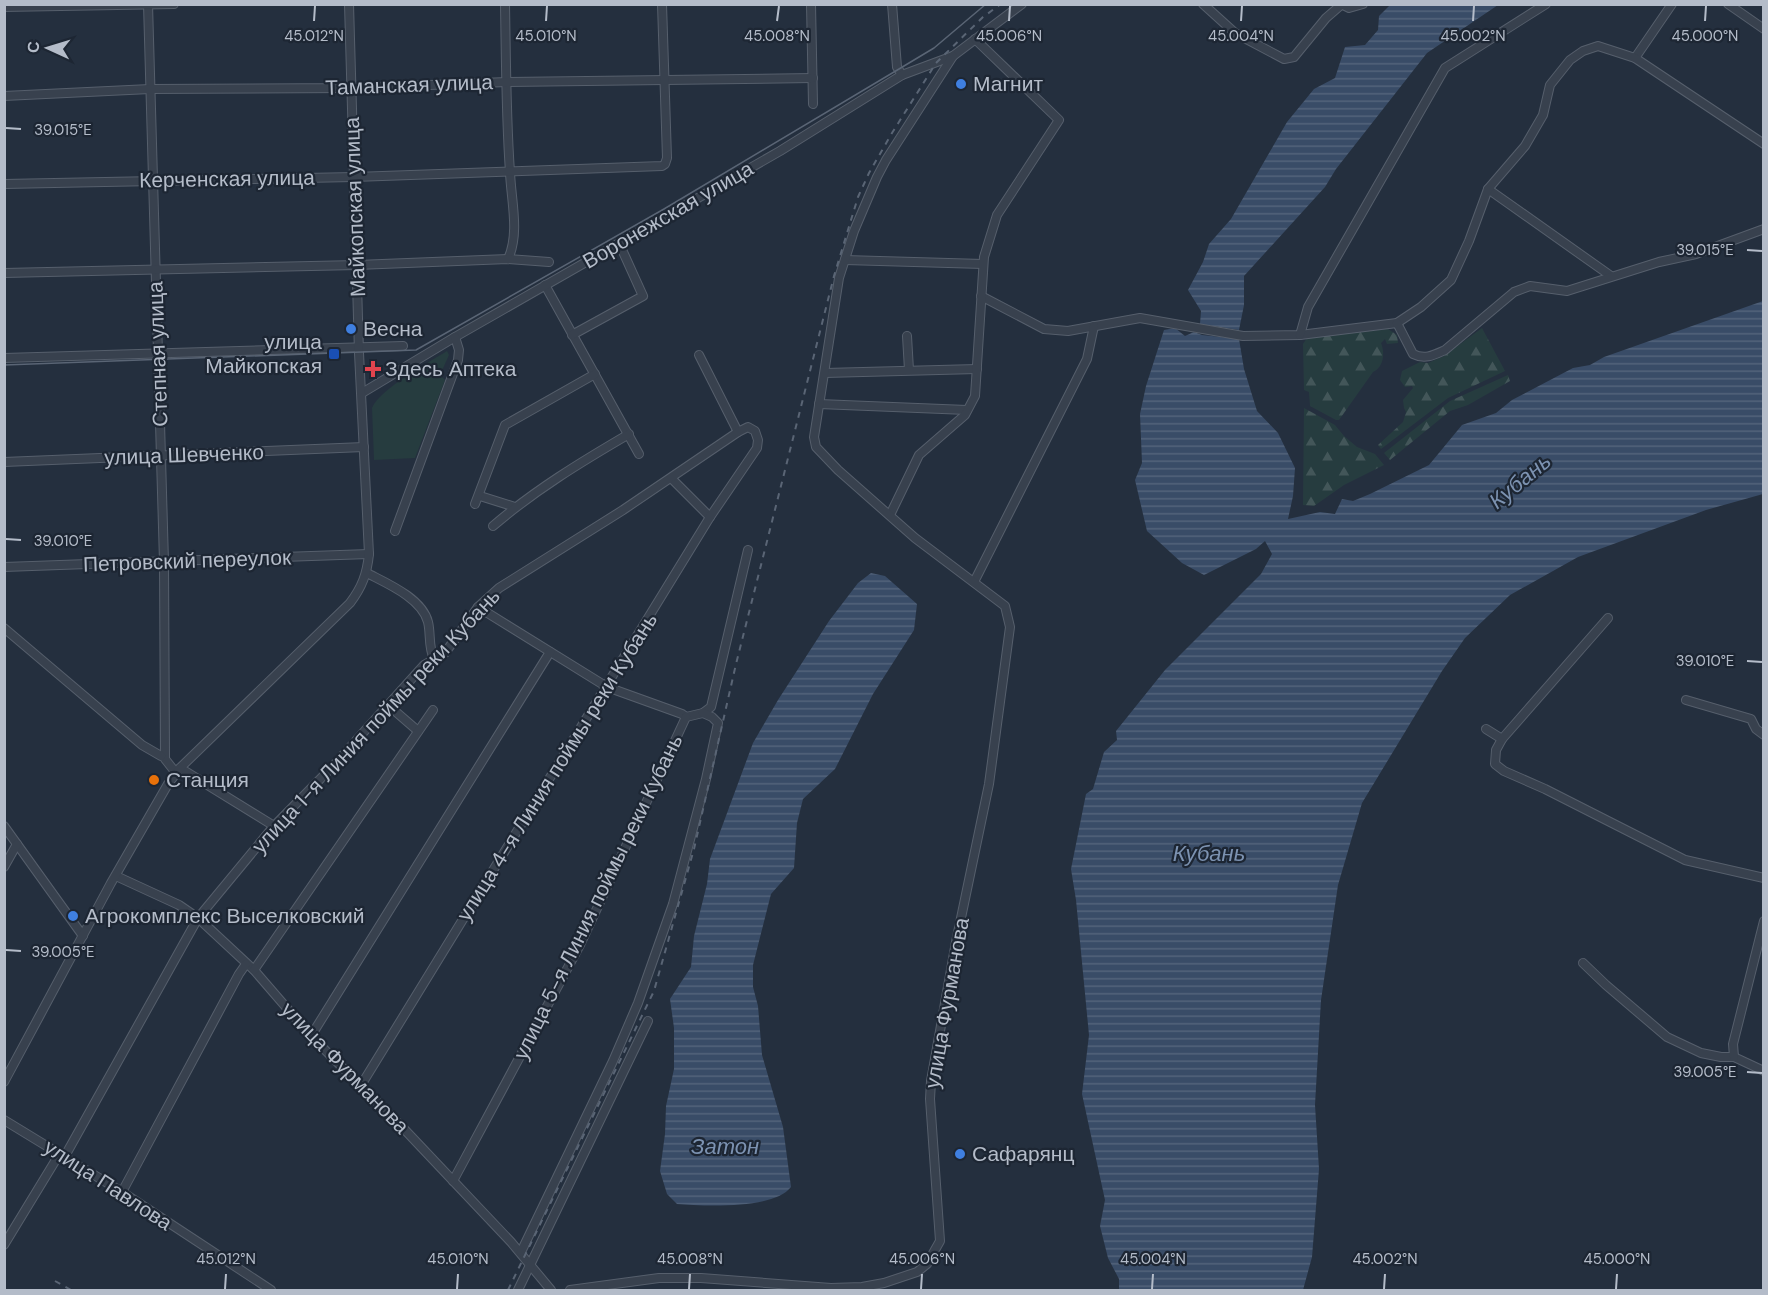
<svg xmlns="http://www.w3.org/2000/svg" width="1768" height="1295" viewBox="0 0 1768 1295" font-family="'DM Sans',sans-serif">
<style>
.forest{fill:url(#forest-firs)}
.green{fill:#263c3f}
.water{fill:url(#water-rules)}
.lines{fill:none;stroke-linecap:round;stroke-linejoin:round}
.minor-casing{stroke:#565f6c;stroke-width:10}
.minor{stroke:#38414e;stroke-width:8}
.tram{stroke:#5a6575;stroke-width:1.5}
.rail{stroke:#5a6575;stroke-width:2;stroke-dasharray:6 6;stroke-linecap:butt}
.ticks{fill:none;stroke:#b4bcc9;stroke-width:2}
.shop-dot{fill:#3f7fe0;stroke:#1d2633;stroke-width:2}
.transit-dot{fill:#1a4fb4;stroke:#1d2633;stroke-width:2}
.health-dot{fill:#e0444e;stroke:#1d2633;stroke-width:2}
.food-dot{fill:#e8710a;stroke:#1d2633;stroke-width:2}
.labels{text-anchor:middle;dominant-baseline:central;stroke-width:4.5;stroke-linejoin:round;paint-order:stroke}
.poi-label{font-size:21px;fill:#b4bcc9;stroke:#1d2633;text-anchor:start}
.street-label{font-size:21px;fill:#b4bcc9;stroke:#1d2633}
.water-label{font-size:22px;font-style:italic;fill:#7c92b1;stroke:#1d2633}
.ticks-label{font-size:15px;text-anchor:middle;fill:#b4bcc9;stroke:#1d2633;stroke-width:4.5;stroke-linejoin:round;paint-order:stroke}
</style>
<defs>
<pattern id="forest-firs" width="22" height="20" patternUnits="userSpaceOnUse" patternTransform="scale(1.5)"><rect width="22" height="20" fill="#263c3f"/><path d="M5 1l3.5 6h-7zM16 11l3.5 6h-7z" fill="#435659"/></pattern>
<pattern id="water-rules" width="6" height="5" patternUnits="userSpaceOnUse" patternTransform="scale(1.5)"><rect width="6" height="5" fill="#394c67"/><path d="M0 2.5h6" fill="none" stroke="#53647b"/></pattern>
</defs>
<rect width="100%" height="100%" fill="#242f3e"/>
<g class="forest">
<path d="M1482,328L1505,371L1448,398L1381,449L1378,445L1403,422L1406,412L1404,408L1403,400L1413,388L1412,386L1405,387L1400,380L1402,371L1420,362L1428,363L1444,356Z"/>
<path d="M1388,329L1397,335L1398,343L1387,344L1385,339L1381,343C1385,353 1384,367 1373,372L1339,420H1336L1310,406L1309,392L1304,390L1303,344L1307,338Z"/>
<path d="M1508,375L1510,381L1468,405L1450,411L1390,460L1384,453L1450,401Z"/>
<path d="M1304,408L1335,425L1344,436L1357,447L1375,454L1384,465L1344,485L1314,506L1303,505Z"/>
</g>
<path class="green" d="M447,351L449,355L440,375L445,380L415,458L374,460L372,408C380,389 428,363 447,351Z"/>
<g class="water">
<path d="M1390,5H1498L1427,53L1336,169L1325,187L1244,276V305L1239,330L1200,324L1201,311L1188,290L1203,262L1209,244L1231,219L1287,122L1314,89L1335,78L1345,47L1365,45L1378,30L1379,16Z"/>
<path d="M1763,301V494L1706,510L1578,557L1510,595L1465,638L1442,671L1362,803L1338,885L1321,1000L1315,1105L1319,1169L1312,1257L1303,1290H1119V1279L1108,1258L1100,1226L1105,1200L1082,1094L1089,1035L1076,900L1071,869L1086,794L1093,789L1104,752L1117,740L1116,731L1165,670L1261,574L1272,554L1265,541L1256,549L1204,575L1182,563L1147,531L1135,480L1142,463L1140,414L1146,386L1164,330L1175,328L1185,336L1194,332L1202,335L1239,339L1244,369L1257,411L1278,433L1295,468L1293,496L1288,519L1320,512L1335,514L1342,499L1353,501L1370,494L1429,465L1462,425L1496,413L1512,400L1573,368L1590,365L1604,357Z"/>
<path d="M871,573L885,576L917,604L914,630L873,694L835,769L803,799L797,823L794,868L771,894L753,965V987L758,1006L762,1055L783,1127L791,1187C773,1210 703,1206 677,1204L667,1194L660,1171L665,1134L666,1106L674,1069V1028L670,999L691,967L694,936L707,884L710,859L753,743L778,700L829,621L858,583Z"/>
</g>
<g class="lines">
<defs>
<g id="minor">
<path d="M148,4L164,562L165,759L176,773"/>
<path d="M505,4C506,60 506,116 510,172C511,200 520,233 508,259"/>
<path d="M811,4L813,104"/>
<path d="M892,4L897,67L902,75"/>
<path d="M1203,4L1235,33L1284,59L1294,57L1326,18L1341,5"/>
<path d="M1341,4L1349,8L1363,4"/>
<path d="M1728,4L1764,29"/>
<path d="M4,7L174,4"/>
<path d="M1635,58L1672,4"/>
<path d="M4,96L150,89L352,88L507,82L813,78"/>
<path d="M4,184L354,177L662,166L665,164L667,158L662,4"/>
<path d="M1488,189L1611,276"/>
<path d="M845,260L983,264"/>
<path d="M4,273L357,265L508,259L549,262"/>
<path d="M545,285L639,454"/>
<path d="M981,296L1044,329L1068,331L1140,318L1243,336L1300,335L1397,323L1421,307L1451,280L1469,241L1488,189L1525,146L1543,115L1550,85L1570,60L1583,51L1598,46L1635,58L1764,144"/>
<path d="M1397,323L1413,354C1425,360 1434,355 1445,350L1514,292L1530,286L1567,291L1659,262L1696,254L1764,229"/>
<path d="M572,335L643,296L619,243"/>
<path d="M1300,335L1308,307L1445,68L1546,4"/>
<path d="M907,336L909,370"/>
<path d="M699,355L738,432"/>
<path d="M4,358L403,346"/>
<path d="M825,373L977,369"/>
<path d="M362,393L455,337L780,151L902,75L953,56L1022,4"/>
<path d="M819,404L967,410"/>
<path d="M4,462L364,447"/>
<path d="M672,479L710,517"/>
<path d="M480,496L515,507"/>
<path d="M475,504L505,425L595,374"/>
<path d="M890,515L919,455L965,415L975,396L984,257L997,215L1059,120L975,39"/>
<path d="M493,526C535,490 581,462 629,434"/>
<path d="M395,531L458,360L459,350L455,337"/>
<path d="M4,567L369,554"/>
<path d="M367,573C386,583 422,598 428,622C431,634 428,646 434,659"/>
<path d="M974,582L1087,359L1094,326"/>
<path d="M478,607L607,687L682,714L686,717"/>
<path d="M4,628L142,745L161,756"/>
<path d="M1686,700L1751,719L1756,729L1764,735"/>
<path d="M388,705L418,731"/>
<path d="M686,717L703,713L711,707L748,550"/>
<path d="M1486,729L1502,739L1496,750L1495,764L1504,771L1545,789L1685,860L1764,878"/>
<path d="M1502,739L1608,618"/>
<path d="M180,768L274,826"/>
<path d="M4,826L83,936"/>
<path d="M4,867L17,844"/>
<path d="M116,876L179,905L198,918L254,970L311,1036L405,1130L511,1242L551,1290"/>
<path d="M1583,963L1606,985L1667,1037L1701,1053L1721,1057H1734L1764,1071"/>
<path d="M254,970L433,710"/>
<path d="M311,1036L550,652"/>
<path d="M1734,1057L1733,1044L1764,921"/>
<path d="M4,1082L111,883L168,784L180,768L350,603C362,587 367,574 369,554L359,353L349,4"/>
<path d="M4,1120L122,1192L271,1290"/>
<path d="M65,1156L198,918L274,826L334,765L424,665L445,653L478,607L499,588L623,510L738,432L748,427L755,431L758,440L757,448L710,517L360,1087"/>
<path d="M453,1181L580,945L686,717"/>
<path d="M122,1192L239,974L246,964"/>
<path d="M4,1245L60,1153"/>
<path d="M521,1252L613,1061L638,1003L673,904L706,779L718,723L712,717L703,713"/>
<path d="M518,1290L648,1021"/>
<path d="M570,1290L659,1278H701L831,1288L862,1287L884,1283L917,1272L927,1264L940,1241L930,1099L931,1081L956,942L989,784L1010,627L1005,606L915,538L838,470L816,447L814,437L839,278L854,231L877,177L886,160L953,56"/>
</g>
</defs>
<use href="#minor" class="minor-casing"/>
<use href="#minor" class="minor"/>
<path class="tram" d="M4,365L416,350L664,209L899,69L934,48L986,4"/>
<g class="rail">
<path d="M55,1281L71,1290"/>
<path d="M508,1290L654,991L694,849L736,664L834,276L858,197L869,173L892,133L936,63L983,17L1001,4"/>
</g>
</g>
<path class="ticks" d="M314,21L315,6M546,21L547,6M777,21L779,6M1009,21L1010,6M1241,21L1242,6M1473,21L1474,6M1705,21L1706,6M6,128L21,129M1747,250L1762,251M6,539L21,540M1747,661L1762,662M6,950L21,951M1747,1072L1762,1073M225,1289L226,1274M457,1289L458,1274M689,1289L690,1274M921,1289L922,1274M1152,1289L1153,1274M1384,1289L1385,1274M1616,1289L1617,1274"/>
<g class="shop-dot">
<circle cx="961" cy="84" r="6"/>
<circle cx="351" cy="329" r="6"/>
<circle cx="73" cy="916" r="6"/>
<circle cx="960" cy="1154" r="6"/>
</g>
<rect class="transit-dot" x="328" y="348" width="12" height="12" rx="3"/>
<path class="health-dot" d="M370 360h6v6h6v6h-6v6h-6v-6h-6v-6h6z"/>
<circle class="food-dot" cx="154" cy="780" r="6"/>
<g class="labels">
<g class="poi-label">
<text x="973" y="84">Магнит</text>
<text x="363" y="329">Весна</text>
<text x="322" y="342" text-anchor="end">улица<tspan x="322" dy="24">Майкопская</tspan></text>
<text x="385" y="369">Здесь Аптека</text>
<text x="166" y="780">Станция</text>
<text x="85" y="916">Агрокомплекс Выселковский</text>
<text x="972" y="1154">Сафарянц</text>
</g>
<g class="street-label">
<text transform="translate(409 85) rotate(-2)">Таманская улица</text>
<text transform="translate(227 179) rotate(-1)">Керченская улица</text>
<text transform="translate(355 207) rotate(-92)">Майкопская улица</text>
<text transform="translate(668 215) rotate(-30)">Воронежская улица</text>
<text transform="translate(158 354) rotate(-92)">Степная улица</text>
<text transform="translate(184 455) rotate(-2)">улица Шевченко</text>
<text transform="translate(187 561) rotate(-2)">Петровский переулок</text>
<text transform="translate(376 721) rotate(-47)">улица 1-я Линия поймы реки Кубань</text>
<text transform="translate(557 767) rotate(-58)">улица 4-я Линия поймы реки Кубань</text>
<text transform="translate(598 897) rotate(-64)">улица 5-я Линия поймы реки Кубань</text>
<text transform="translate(947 1003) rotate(-80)">улица Фурманова</text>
<text transform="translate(345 1068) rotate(46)">улица Фурманова</text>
<text transform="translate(108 1185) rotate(33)">улица Павлова</text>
</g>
<g class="water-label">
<text transform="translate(1520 481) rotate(-40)">Кубань</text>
<text x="1209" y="853">Кубань</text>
<text x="725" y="1146">Затон</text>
</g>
</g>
<g class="ticks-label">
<text x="314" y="41">45.012°N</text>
<text x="546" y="41">45.010°N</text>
<text x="777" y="41">45.008°N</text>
<text x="1009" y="41">45.006°N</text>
<text x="1241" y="41">45.004°N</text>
<text x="1473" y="41">45.002°N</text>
<text x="1705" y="41">45.000°N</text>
<text x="63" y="135">39.015°E</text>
<text x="1705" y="255">39.015°E</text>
<text x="63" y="546">39.010°E</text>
<text x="1705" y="666">39.010°E</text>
<text x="63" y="957">39.005°E</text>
<text x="1705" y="1077">39.005°E</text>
<text x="226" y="1264">45.012°N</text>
<text x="458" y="1264">45.010°N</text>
<text x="690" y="1264">45.008°N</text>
<text x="922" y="1264">45.006°N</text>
<text x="1153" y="1264">45.004°N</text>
<text x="1385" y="1264">45.002°N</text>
<text x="1617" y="1264">45.000°N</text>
</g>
<rect width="1768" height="1295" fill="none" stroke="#b4bcc9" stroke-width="12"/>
<g transform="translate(48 48) rotate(274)" stroke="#1d2633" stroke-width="4.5" paint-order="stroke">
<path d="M0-4.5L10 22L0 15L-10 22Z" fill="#b4bcc9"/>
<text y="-9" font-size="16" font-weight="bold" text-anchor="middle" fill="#b4bcc9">С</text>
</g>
</svg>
